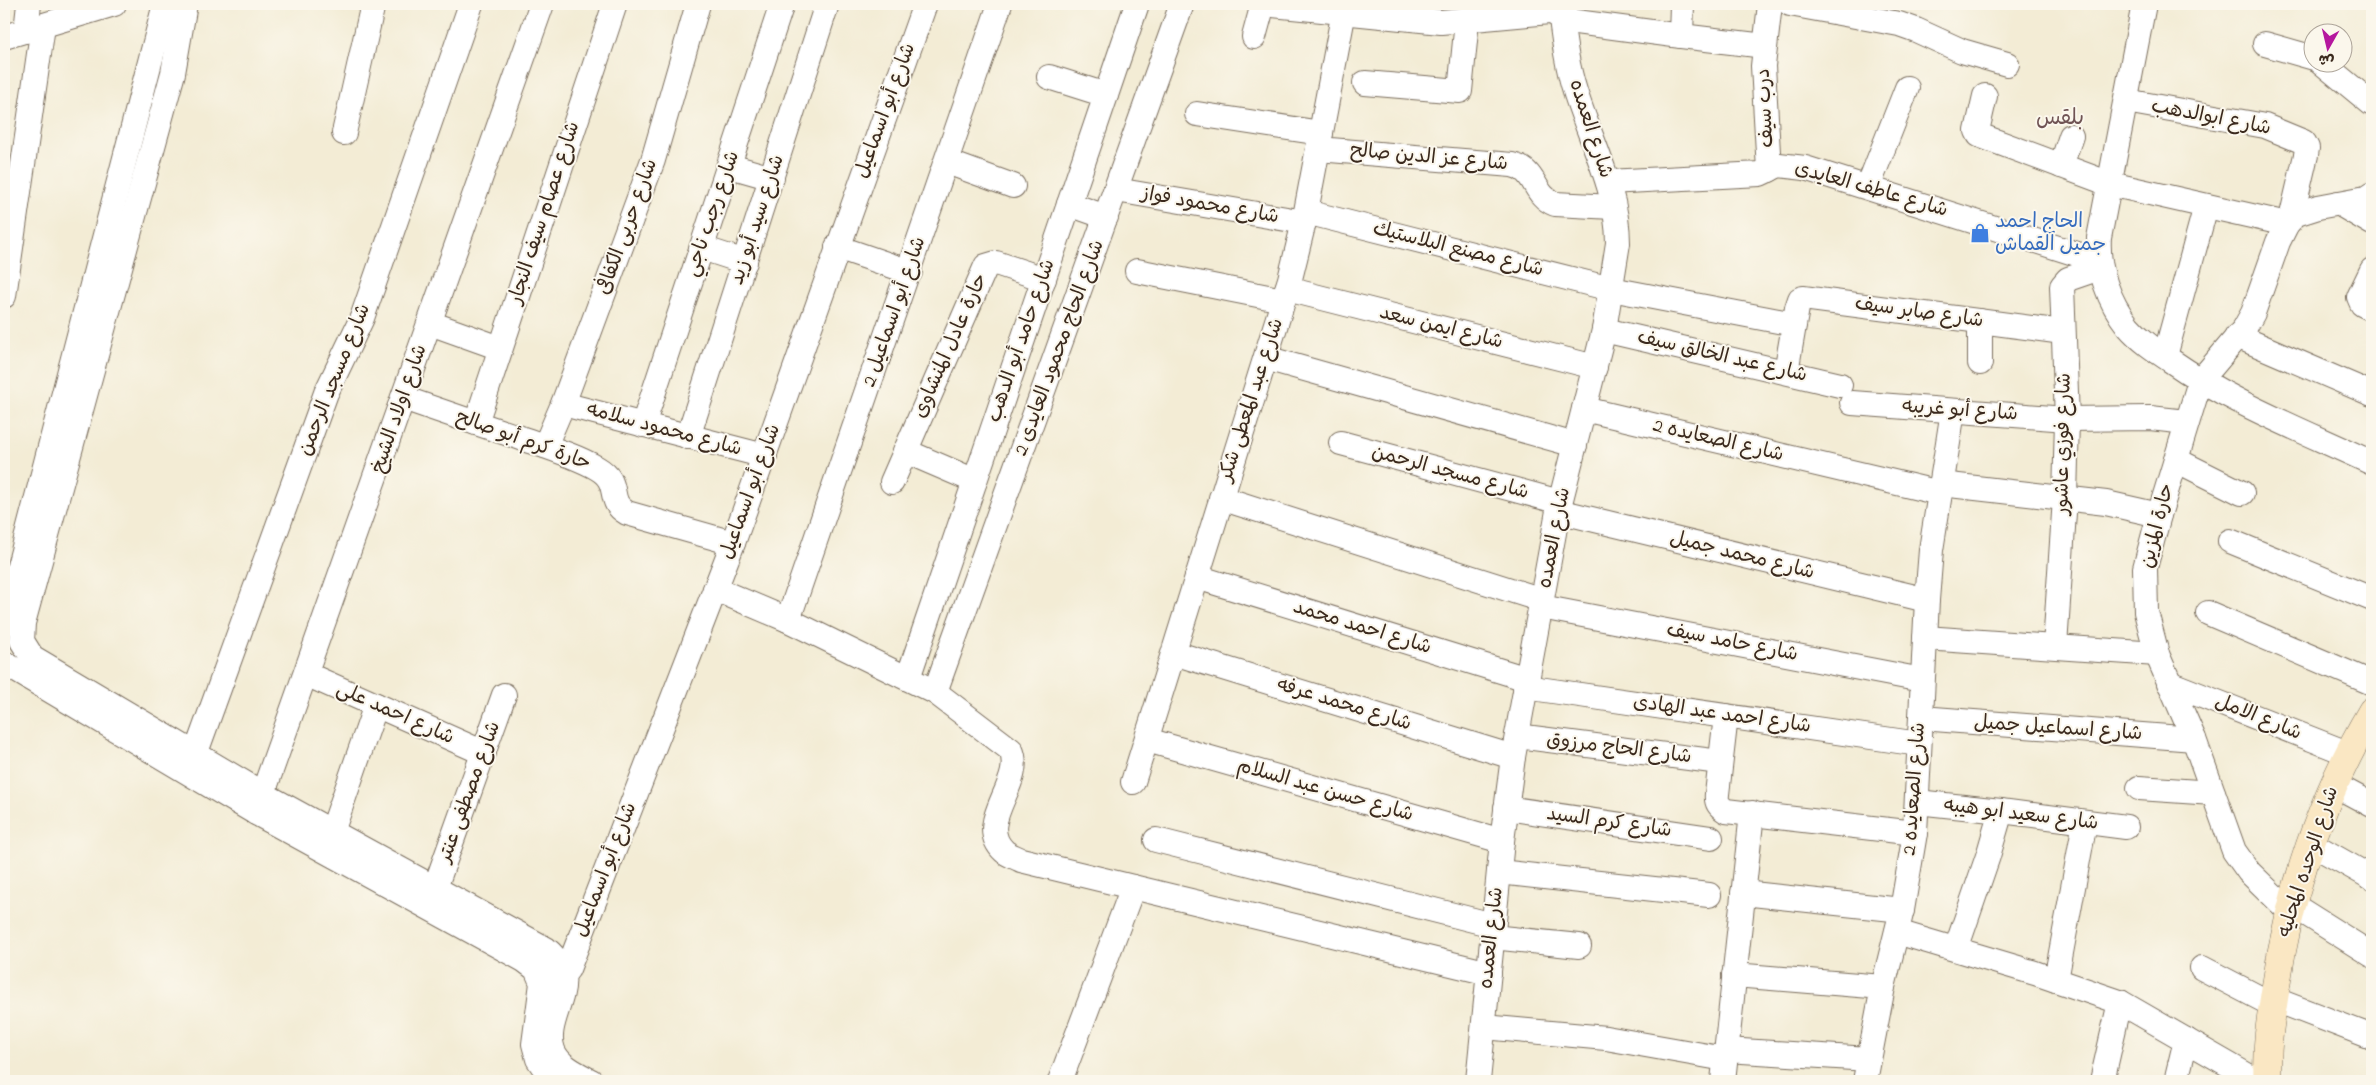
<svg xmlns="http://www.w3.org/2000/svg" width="2376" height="1085" viewBox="0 0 2376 1085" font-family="'Indie Flower','Playpen Sans Arabic',sans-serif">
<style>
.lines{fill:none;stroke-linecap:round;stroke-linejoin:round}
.street-casing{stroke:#7b6e5e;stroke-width:26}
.secondary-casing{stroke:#7b6e5e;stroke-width:29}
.street{stroke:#fff;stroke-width:24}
.secondary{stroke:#fae7c3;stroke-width:28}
.labels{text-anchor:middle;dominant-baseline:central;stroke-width:4;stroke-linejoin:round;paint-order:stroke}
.street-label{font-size:20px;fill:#3b2a1e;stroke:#fbf7ec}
.shop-label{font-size:20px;fill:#366cbe;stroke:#fbf7ec;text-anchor:start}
.quarter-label{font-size:22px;fill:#705454;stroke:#fbf7ec}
</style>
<rect width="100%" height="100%" fill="#fbf7ec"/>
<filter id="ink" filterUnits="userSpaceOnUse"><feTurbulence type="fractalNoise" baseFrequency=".02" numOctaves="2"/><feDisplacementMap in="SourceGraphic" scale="10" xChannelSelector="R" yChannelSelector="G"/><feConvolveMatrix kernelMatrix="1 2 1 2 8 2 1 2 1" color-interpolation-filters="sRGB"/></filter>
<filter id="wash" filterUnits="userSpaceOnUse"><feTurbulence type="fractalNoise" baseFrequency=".0096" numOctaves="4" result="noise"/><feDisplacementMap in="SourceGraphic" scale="20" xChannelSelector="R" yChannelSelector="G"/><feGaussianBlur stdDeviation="1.12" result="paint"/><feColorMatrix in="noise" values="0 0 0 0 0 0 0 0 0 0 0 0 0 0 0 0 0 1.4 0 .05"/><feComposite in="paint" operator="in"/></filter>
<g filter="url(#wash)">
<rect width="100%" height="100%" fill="#f3ecd5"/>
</g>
<g filter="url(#ink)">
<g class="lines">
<defs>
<g id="street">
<path d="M185,4L173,73L23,623L22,641L32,657L263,794L546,949C587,982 541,1016 553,1050C559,1066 578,1074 591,1081"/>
<path d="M1263,4L1441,22L1560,11"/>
<path d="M1790,4L1899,24L1916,30L1962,51L2007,64"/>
<path d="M2144,4L2099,238C2097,269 2109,302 2128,326C2140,340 2155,350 2170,360C2231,403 2304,431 2372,463"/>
<path d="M1561,20L1681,36L1682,4"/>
<path d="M26,31L29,4"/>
<path d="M1681,36L1765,46"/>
<path d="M4,37L114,4"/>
<path d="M1254,37L1263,4"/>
<path d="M2265,44L2314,58"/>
<path d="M2321,62L2372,104"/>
<path d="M1049,77L1106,95"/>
<path d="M1365,83L1460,91L1467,21"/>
<path d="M1985,96L1977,131L1979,135L1984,137L2110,184L2287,224"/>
<path d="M2126,101L2265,126L2304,142L2307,148L2306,155L2291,219"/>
<path d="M1197,114L1321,133"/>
<path d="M344,133L373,4"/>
<path d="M1318,149L1512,165C1537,170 1532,195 1555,204L1613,207"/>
<path d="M947,162L1013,186"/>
<path d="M730,166L772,178"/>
<path d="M2061,166L2071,136"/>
<path d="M1769,170L1763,66L1770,4"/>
<path d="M1608,182L1760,174L1779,165L1805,168L2099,261"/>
<path d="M1868,187L1907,88"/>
<path d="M1116,190L1304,222"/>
<path d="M2338,203L2372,223"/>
<path d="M1069,204L1106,217"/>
<path d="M1306,212L1611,289L1794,324"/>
<path d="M837,247L910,272"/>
<path d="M702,248L745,262"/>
<path d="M2372,270L2359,297L2362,304L2372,309"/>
<path d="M1137,271L1283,300"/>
<path d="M1287,289L1595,367"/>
<path d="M4,296L43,26"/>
<path d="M430,323L500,348"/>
<path d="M1604,330L1840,385"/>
<path d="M2237,336L2372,394"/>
<path d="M2165,356L2206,206"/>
<path d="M1266,358L1575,445"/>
<path d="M1980,363V321"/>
<path d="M1786,372L1797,308L1800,299L1803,298L2063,332"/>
<path d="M403,398C441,411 478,424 515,436C543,446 572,454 597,468C623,483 605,501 627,513L733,543"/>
<path d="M1852,403L2067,419L2150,418L2187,422"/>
<path d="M563,404L765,456"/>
<path d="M1584,409L1940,493"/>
<path d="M476,423L615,4"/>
<path d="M643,425L782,4"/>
<path d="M688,437L827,4"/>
<path d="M1341,443L1560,502"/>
<path d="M545,446L563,404L653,160L698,4"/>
<path d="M905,451L975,481"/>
<path d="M2176,460L2242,493"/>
<path d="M892,482L986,266L996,263L1044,279"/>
<path d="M1941,484L2106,503L2159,515"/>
<path d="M1221,498L1542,600"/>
<path d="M1558,511L1927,600"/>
<path d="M2230,541L2372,599"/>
<path d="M1197,577L1527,679"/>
<path d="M715,589L788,620L935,692L1011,750C1026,783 973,822 1004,851C1008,855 1016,857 1021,860L1489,973"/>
<path d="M1541,607L1922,680"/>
<path d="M2208,613L2372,683"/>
<path d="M788,620L1000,4"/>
<path d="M4,624L165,4"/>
<path d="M1925,638L2157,654"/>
<path d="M2055,646L2065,498L2067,419L2062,286L2068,279L2100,268"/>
<path d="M1174,653L1513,757"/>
<path d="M4,663L256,813L524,960L536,969L542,983L534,1044L538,1059L553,1081"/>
<path d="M306,674L484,753"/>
<path d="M908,678L1137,4"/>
<path d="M2169,683L2347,753"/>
<path d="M1525,687L1919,744"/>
<path d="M935,692L1182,4"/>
<path d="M1726,716L1717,794C1716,803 1719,806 1726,811L1915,833"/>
<path d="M1921,718L2194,739"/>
<path d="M1517,736L1720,762"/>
<path d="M1147,740L1502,841"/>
<path d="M195,755L326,393L362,318L471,4"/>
<path d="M1133,782L1290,279L1304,222L1344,11"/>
<path d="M2333,784L2372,805"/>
<path d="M2139,788L2213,793"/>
<path d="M1917,802L2001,811L2126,827"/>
<path d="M1506,808L1711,838"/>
<path d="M256,813L542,4"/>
<path d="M332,832L376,705"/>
<path d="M1156,840L1493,925"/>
<path d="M2310,843L2372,878"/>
<path d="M1499,872L1709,895"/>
<path d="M435,888L504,695"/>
<path d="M1743,893L1902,910"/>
<path d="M2291,904L2372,955"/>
<path d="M2289,911L2249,872L2234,851L2194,739L2157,654L2146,612L2145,568L2159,515L2200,381L2244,329L2253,313L2278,242L2287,224L2296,214L2318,207L2366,198L2372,194"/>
<path d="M1897,932L2035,973L2120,1002L2257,1081"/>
<path d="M1492,937L1579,946"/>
<path d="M1956,949L1988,856L2001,811"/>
<path d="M2202,968L2273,1005"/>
<path d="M563,975L568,969L733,543L925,4"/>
<path d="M1734,975L1883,987"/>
<path d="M2056,980L2085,822"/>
<path d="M2273,999L2372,1037"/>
<path d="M1484,1027L1606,1038L1725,1059"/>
<path d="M1726,1050L1869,1059"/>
<path d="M1060,1081L1133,887"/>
<path d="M1478,1081L1502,841L1513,757L1558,511L1604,330L1618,243C1618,190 1590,140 1575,91C1566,63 1563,33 1559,4"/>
<path d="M1723,1081L1752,813"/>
<path d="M1865,1081L1883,987L1902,910L1915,833L1927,600L1931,550L1953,411"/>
<path d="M2102,1081L2120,1002"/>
<path d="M2176,1081L2186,1040"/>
</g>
<path id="secondary" d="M2268,1081C2265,1050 2271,1017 2276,986C2290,889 2322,796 2372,711"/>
</defs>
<use href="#street" class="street-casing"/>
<use href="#secondary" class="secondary-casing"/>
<use href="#street" class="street"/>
<use href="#secondary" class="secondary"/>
</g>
</g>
<defs>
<symbol id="shop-bare" viewBox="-9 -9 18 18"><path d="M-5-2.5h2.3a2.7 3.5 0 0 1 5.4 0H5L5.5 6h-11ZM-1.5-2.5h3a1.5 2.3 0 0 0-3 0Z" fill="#3f7fe0" stroke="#fbf7ec" stroke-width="2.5" paint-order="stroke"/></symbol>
</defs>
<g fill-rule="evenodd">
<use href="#shop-bare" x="1966" y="219" width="28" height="28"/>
</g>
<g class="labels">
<g class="street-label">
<text transform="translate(1766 108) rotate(-93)">درب سيف</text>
<text transform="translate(886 111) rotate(-70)">شارع أبو اسماعيل</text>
<text transform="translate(2211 118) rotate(11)">شارع ابوالدهب</text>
<text transform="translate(1590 129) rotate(72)">شارع العمده</text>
<text transform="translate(1429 158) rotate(5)">شارع عز الدين صالح</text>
<text transform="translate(1871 190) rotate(16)">شارع عاطف العايدى</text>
<text transform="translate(1210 206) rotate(10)">شارع محمود فواز</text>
<text transform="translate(545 213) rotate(-72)">شارع عصام سيف النجار</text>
<text transform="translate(713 214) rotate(-71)">شارع رجب ناجي</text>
<text transform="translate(758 220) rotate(-72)">شارع سيد أبو زيد</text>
<text transform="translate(628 227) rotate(-70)">شارع حربى الكفافى</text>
<text transform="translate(1458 250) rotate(14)">شارع مصنع البلاستيك</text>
<text transform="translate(895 312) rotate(-71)">شارع أبو اسماعيل 2</text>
<text transform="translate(1919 313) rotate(8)">شارع صابر سيف</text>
<text transform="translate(1441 328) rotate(14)">شارع ايمن سعد</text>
<text transform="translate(1022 341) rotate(-71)">شارع حامد أبو الدهب</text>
<text transform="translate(951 346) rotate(-66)">حارة عادل المنشاوى</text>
<text transform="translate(1060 348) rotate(-70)">شارع الحاج محمود العايدى 2</text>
<text transform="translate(1722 357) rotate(13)">شارع عبد الخالق سيف</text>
<text transform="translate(335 380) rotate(-68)">شارع مسجد الرحمن</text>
<text transform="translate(1252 400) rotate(-72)">شارع عبد المعطى شكر</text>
<text transform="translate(400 409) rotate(-71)">شارع اولاد الشيخ</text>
<text transform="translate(1960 411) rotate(4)">شارع أبو غريبه</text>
<text transform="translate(664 430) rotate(15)">شارع محمود سلامه</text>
<text transform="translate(523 441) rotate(20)">حارة كرم أبو صالح</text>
<text transform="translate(1718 441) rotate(13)">شارع الصعايده 2</text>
<text transform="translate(2064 444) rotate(-89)">شارع فوزي عاشور</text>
<text transform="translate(1450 473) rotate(15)">شارع مسجد الرحمن</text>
<text transform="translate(751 492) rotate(-70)">شارع أبو اسماعيل</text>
<text transform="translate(2158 526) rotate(-76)">حارة المزين</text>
<text transform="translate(1555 538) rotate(-79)">شارع العمده</text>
<text transform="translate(1742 556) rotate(14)">شارع محمد جميل</text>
<text transform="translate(1362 628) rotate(17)">شارع احمد محمد</text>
<text transform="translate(1732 643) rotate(11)">شارع حامد سيف</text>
<text transform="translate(1344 705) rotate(17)">شارع محمد عرفه</text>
<text transform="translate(395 714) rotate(24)">شارع احمد على</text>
<text transform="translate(1722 715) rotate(8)">شارع احمد عبد الهادى</text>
<text transform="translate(2258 718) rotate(22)">شارع الامل</text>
<text transform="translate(2058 729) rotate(4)">شارع اسماعيل جميل</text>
<text transform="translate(1619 749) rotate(7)">شارع الحاج مرزوق</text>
<text transform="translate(1915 789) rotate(-86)">شارع الصعايده 2</text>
<text transform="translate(1325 791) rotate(16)">شارع حسن عبد السلام</text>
<text transform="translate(470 792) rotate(-70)">شارع مصطفى عنتر</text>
<text transform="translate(2021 815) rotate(7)">شارع سعيد ابو هيبه</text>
<text transform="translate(1609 823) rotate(8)">شارع كرم السيد</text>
<text transform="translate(2309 862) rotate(-72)">شارع الوحده المحليه</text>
<text transform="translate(606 870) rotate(-69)">شارع أبو اسماعيل</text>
<text transform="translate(1492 938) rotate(-84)">شارع العمده</text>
</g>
<g class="shop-label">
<text x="1995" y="222">الحاج احمد<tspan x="1995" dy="23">جميل القماش</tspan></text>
</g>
<g class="quarter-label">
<text x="2060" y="119">بلقس</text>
</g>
</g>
<rect width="2376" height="1085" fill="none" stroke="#fbf7ec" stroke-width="20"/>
<g transform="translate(2328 48) rotate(188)"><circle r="24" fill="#fbf7ec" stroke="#aea59a"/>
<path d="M0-4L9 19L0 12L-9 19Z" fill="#b5179e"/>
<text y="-8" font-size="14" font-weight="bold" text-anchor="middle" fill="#3b2a1e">ش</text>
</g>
</svg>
